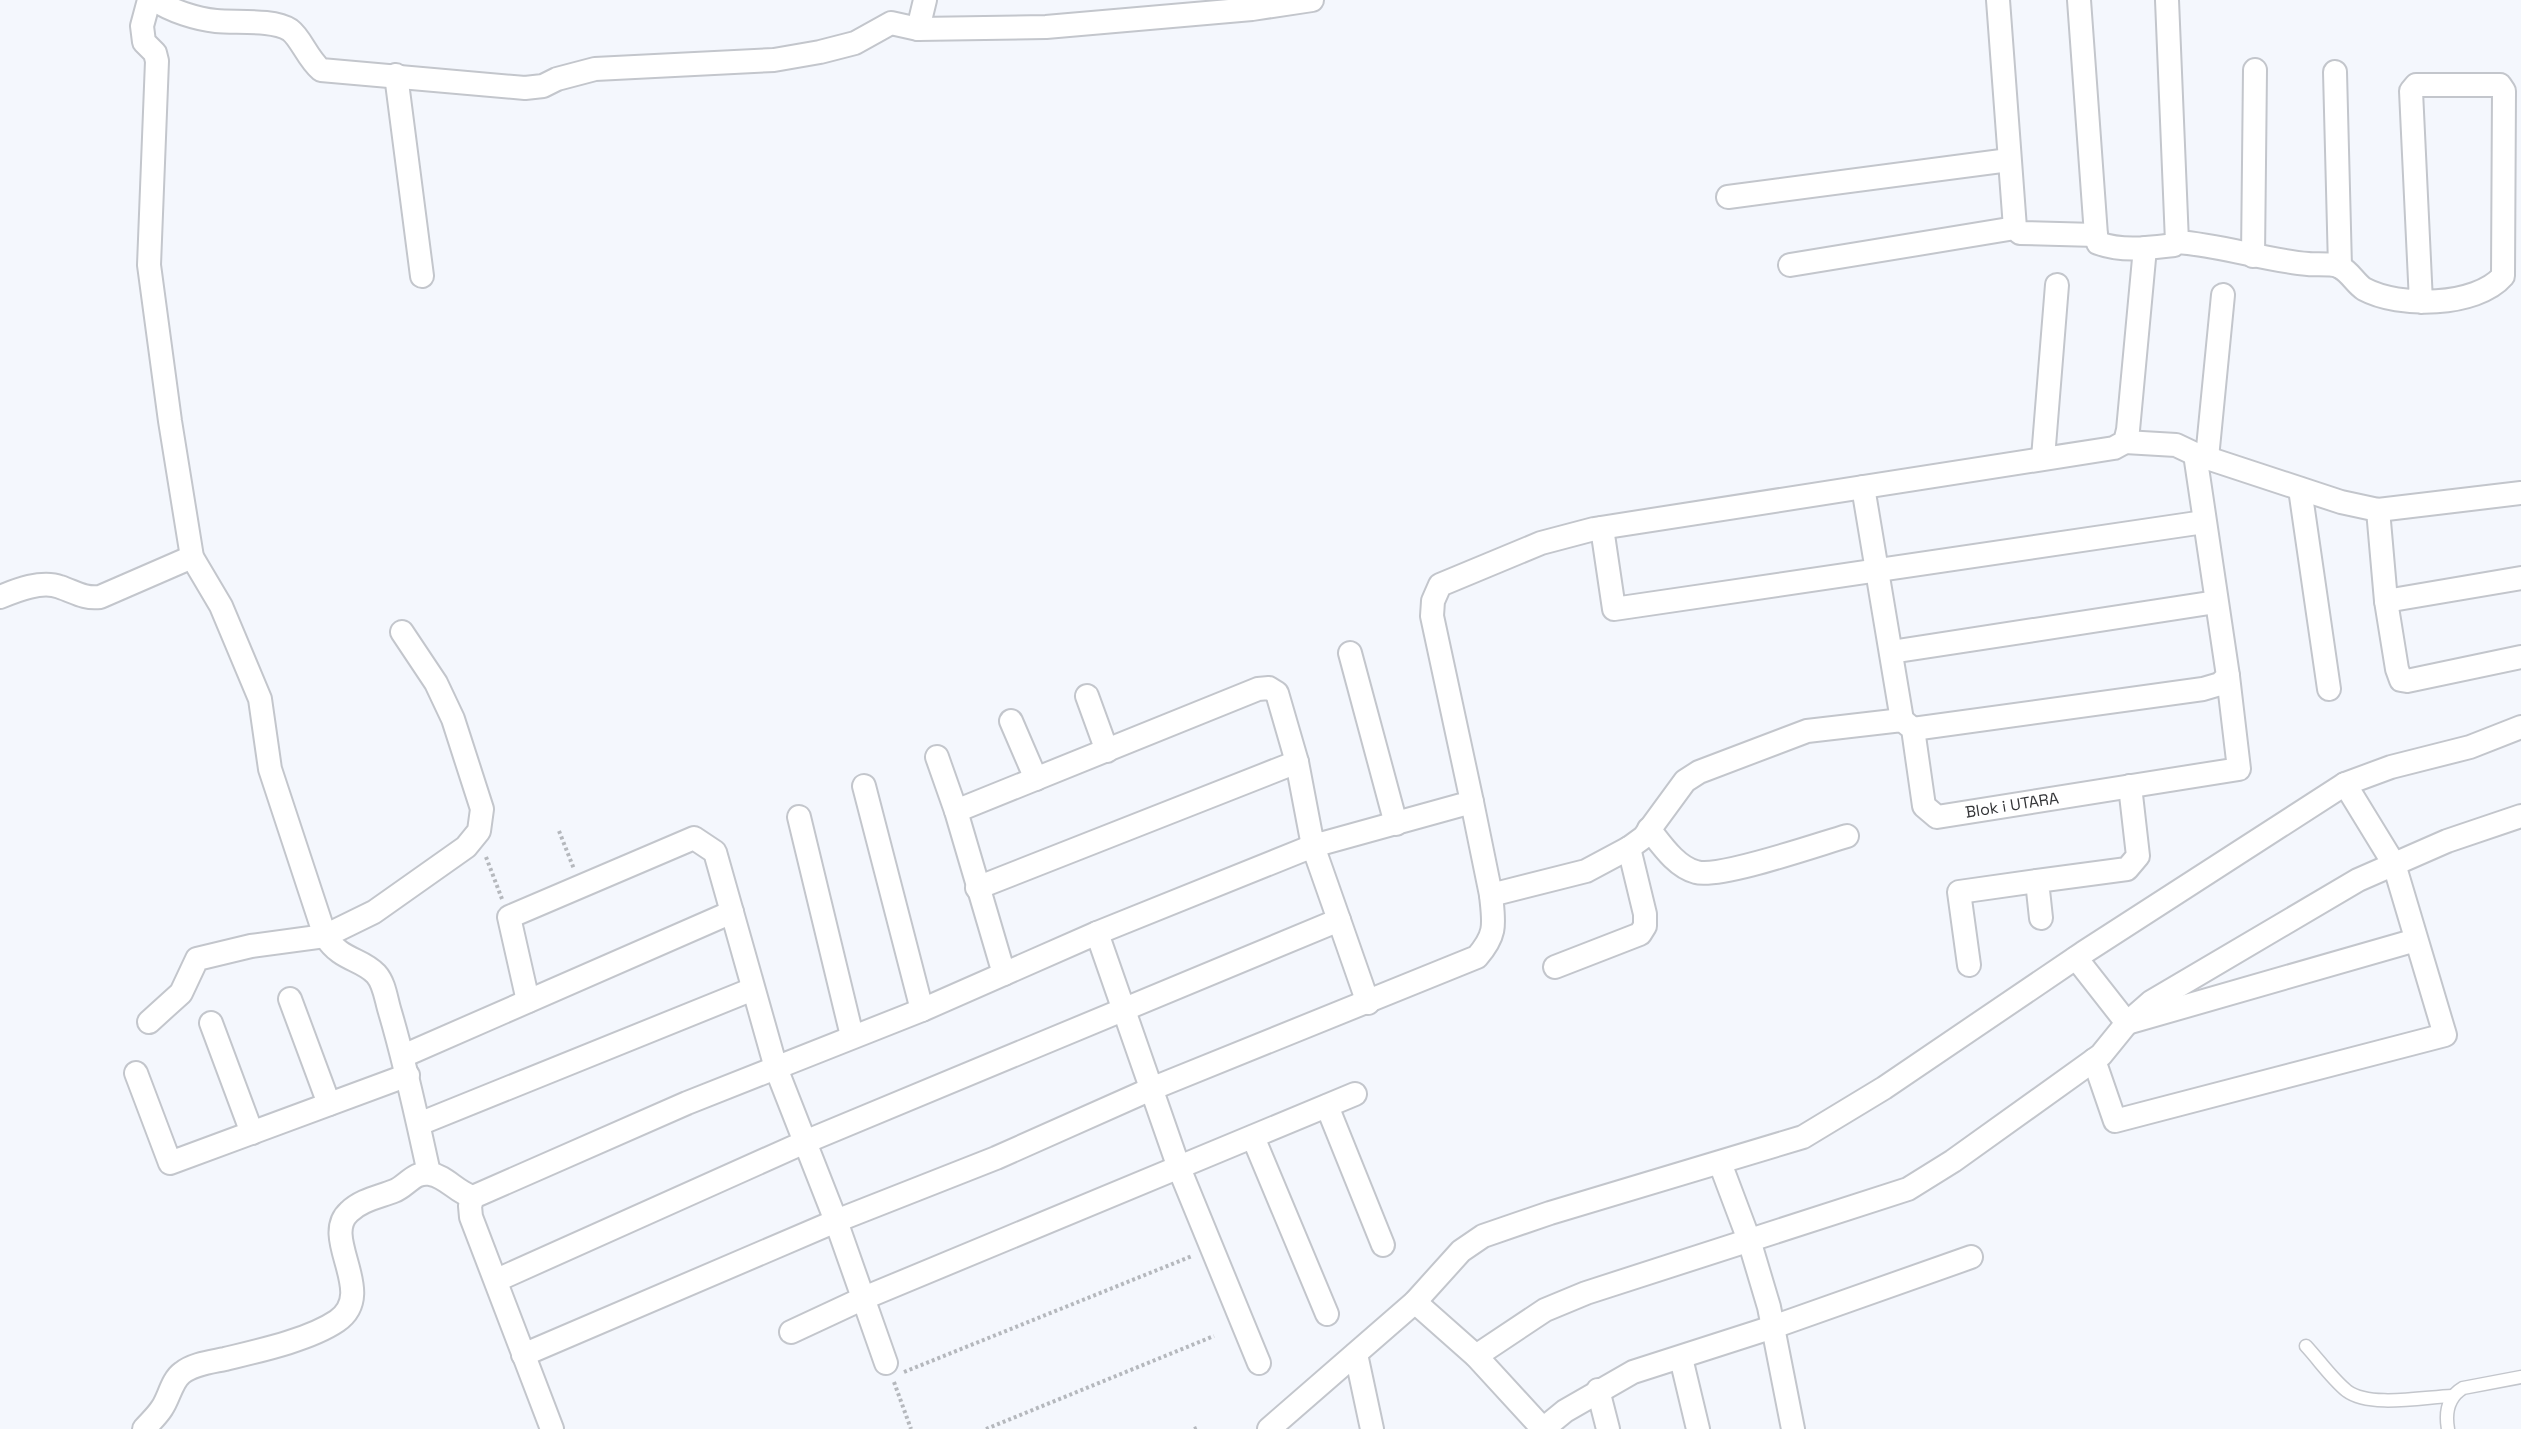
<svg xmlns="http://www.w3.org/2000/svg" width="2521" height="1429" viewBox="0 0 2521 1429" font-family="'Space Grotesk',sans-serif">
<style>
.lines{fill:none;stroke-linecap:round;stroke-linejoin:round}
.service-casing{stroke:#c3c6cc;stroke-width:15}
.minor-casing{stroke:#c3c6cc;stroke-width:26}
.path{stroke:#b5b8bd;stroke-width:4;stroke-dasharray:3 3;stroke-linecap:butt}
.service{stroke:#fff;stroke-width:12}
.minor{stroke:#fff;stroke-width:22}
.labels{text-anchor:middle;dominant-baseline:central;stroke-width:5;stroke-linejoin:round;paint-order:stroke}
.street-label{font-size:16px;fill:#333437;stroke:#fff}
</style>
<rect width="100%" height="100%" fill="#f4f7fd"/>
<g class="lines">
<defs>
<g id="service">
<path d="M2306,1346C2319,1360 2332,1379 2347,1391C2370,1408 2424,1397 2452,1396"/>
<path d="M2448,1429C2445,1412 2448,1397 2463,1388L2521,1377"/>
</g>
<g id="minor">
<path d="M149,0L142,26L144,42L155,53L157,61L149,265L170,421L192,557L221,606L260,699L270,769L325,936C341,961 361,958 376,974C385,984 386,1000 390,1012C406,1066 417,1119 429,1173"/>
<path d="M155,0C171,11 197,19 216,21C236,23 273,19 290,30C301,38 307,58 321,70L525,88L543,86L557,79L595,69L774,60L820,52L855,43L891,23L918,29L1046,27L1252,9L1312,0"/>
<path d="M1998,0L2015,228"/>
<path d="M2079,0L2096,235L2098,243C2123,252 2149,248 2174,245L2177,242C2221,245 2264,260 2308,264C2317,265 2333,263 2340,267C2350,272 2355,283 2364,289C2399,308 2476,307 2503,276L2504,91L2500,85H2416L2411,91L2421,302"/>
<path d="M2167,0L2177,242"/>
<path d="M918,29L925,0"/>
<path d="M2335,72L2340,267"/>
<path d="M396,75L422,276"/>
<path d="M1728,197L2009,160"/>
<path d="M2253,256L2255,70"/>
<path d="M1790,265L2015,228L2020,233L2096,235"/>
<path d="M2125,442L2176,445L2195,454L2341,502L2378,510L2521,493"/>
<path d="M2043,458L2057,285"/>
<path d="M2207,458L2223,295"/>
<path d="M1863,487L1902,720"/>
<path d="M2300,489L2329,689"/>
<path d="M2378,510L2386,601L2397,669L2401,680L2407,681L2521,657"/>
<path d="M1602,528L1614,609L2204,522"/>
<path d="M0,597C17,590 42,580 60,587C75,592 84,599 100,597L192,557"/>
<path d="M2386,601L2521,578"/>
<path d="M1891,652L2216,602"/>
<path d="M1350,653L1396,824"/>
<path d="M1087,696L1107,751"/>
<path d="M1011,721L1036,779"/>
<path d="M1913,729L2203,689L2220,684L2228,676L2195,454"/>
<path d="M937,757L956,811L1004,974"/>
<path d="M864,786L922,1010"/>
<path d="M1472,802L1491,895"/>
<path d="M956,811L1258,689L1269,688L1277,693L1297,762L1313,846L1472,802L1432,616L1433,601L1440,585L1541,543L1594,529L2114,448L2125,442L2128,430L2145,248"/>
<path d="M799,817L852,1036"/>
<path d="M1649,829C1661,844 1676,867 1696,872C1719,879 1819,844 1847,836"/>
<path d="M977,888L1297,762"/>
<path d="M2041,918L2037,881L2127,869L2138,856L2130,786"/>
<path d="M1339,920L1368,1003"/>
<path d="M1097,933L1179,1168L1259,1363"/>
<path d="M2076,958L2127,1023L2416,940"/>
<path d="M1969,965L1959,892L2037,881"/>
<path d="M1555,967L1640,934L1645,926V914L1629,848"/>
<path d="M290,999L329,1104"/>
<path d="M149,1022L181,993L197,959L251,946L325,936L374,912L466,847L479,831L482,809L453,719L436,683L402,632"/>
<path d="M211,1023L252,1133"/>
<path d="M403,1056L732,912"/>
<path d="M2094,1060L2115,1121L2445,1035L2394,864L2345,784"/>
<path d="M136,1073L170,1163L408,1075"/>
<path d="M1327,1106L1383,1245"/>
<path d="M419,1124L753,989"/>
<path d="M1253,1137L1327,1314"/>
<path d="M1720,1163L1749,1240L1769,1307L1793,1429"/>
<path d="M497,1280L805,1142L776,1068L715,852L694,838L509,917L528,1001"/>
<path d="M1415,1302L1476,1356L1543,1429"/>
<path d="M791,1332L864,1298L1355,1094"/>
<path d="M1356,1354L1372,1429"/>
<path d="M523,1355L836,1221L886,1363"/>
<path d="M1476,1356L1545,1310L1586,1293L1908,1189L1953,1161L2101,1055L2127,1023L2151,1002L2358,880L2447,841L2521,816"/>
<path d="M1681,1358L1698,1429"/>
<path d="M1598,1390L1608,1429"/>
<path d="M144,1429C150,1422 157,1416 162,1408C169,1398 172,1380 182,1373C193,1364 211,1362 225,1359C258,1351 309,1340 337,1321C378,1293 320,1238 349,1212C361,1200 379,1197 394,1191C407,1186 414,1171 430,1174C446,1176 456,1192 473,1197"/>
<path d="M552,1429L471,1217L470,1206L473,1197L687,1103L922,1010L1097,933L1313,846L1339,920L805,1142L836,1221L996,1158L1151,1089L1477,957C1497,934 1494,924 1491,895L1586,871L1629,848L1644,837L1685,781L1699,772L1807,731L1902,720L1913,729L1924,806L1937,817L2239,769L2228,676"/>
<path d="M1269,1429L1415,1302L1461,1251L1483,1236L1550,1213L1803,1137L1884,1088L2083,953L2345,784L2391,767L2470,747L2521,727"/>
<path d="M1543,1429L1565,1411L1633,1372L1773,1327L1971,1257"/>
</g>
</defs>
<use href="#service" class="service-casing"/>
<use href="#minor" class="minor-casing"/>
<g class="path">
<path d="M559,831L574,869"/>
<path d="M486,857L502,899"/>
<path d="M904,1372L1192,1256"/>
<path d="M894,1382L911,1429"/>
<path d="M986,1429L1214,1336"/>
<path d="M1194,1429L1199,1427"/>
</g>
<use href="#service" class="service"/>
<use href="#minor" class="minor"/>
</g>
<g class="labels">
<g class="street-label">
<text transform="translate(2012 805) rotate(-9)">Blok i UTARA</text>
</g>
</g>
</svg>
